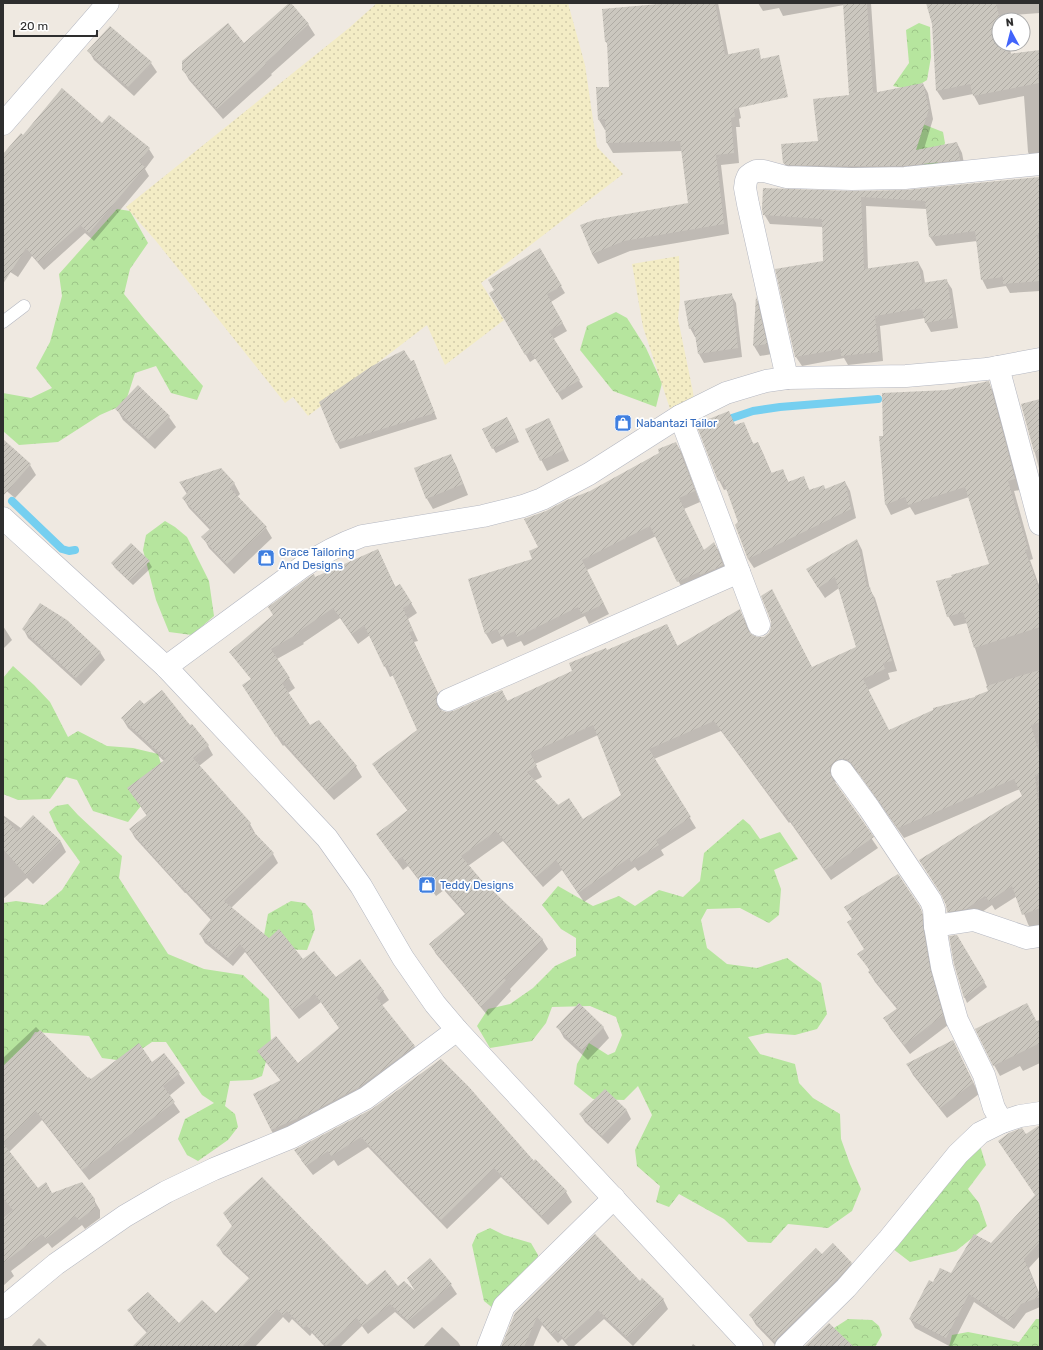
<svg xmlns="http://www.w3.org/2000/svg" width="1043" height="1350" viewBox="0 0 1043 1350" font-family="Rubik,sans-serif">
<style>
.forest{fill:url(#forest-crowns)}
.sand{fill:url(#sand-dots)}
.shadow{fill:#0003;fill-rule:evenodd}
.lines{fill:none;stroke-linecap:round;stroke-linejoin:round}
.stream{stroke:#75cff0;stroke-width:8}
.building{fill:url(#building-hatch);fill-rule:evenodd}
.lane-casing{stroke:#b4b7c1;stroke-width:13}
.street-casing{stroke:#b4b7c1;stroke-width:23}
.secondary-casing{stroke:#b4b7c1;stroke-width:23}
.lane{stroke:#fff;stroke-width:12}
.street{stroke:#fff;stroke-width:22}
.secondary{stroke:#fff;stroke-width:22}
.labels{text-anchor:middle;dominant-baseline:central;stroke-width:3.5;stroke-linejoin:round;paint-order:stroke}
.shop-label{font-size:11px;fill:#366cbe;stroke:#fff;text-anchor:start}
</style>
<defs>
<pattern id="forest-crowns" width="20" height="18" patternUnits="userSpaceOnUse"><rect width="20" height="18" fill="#b6e59e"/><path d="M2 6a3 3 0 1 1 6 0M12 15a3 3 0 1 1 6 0" fill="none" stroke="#9dc588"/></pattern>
<pattern id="sand-dots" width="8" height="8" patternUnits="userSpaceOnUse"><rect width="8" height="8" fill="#f3ecc5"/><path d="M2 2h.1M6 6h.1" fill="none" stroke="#d1cbaa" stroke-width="1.8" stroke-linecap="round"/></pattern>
<pattern id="building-hatch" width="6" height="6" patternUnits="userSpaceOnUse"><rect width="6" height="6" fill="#cbc7bf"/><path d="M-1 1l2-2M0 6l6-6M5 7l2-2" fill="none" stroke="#afaba4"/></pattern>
</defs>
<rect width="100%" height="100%" fill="#efe9e1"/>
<g class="forest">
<path d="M919,23L930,27L931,57L927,80L911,90L893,86L909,63L906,30Z"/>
<path d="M915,121L943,132L945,143L936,167L925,165L908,154Z"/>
<path d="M117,209L130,211L148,243L130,269L124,294L145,320L203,386L197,400L171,393L156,366L135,373L125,404L100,415L58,442L19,445L3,431V393L31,398L52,388L36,368L50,342L62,296L59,274Z"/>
<path d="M616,312L627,318L646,348L662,383L656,407L613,391L580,350L587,326Z"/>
<path d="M165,521L175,527L187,537L209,581L214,616L192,635L169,632L156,600L143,550L146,535Z"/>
<path d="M13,666L34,685L50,702L68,737L78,731L107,746L133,748L158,754L163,770L145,801L128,822L93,811L77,780L66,777L50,799L18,800L3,794V678Z"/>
<path d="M68,804L78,815L122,856L119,878L168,954L204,969L243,975L269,999L271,1043L262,1076L252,1080L230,1081L225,1106L235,1114L238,1127L228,1140L198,1161L187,1155L178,1139L185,1119L214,1103L202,1095L166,1042H152L124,1061L102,1058L89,1036L35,1032L25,1047L3,1070V903L16,901L44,905L62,890L80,862L57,830L49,812L56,806Z"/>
<path d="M743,819L750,825L760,839L780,832L798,859L774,870L781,889L779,915L769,923L740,908L707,909L701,920L707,948L727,964L757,968L787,958L821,983L827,1014L817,1029L795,1035L766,1033L748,1037L760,1054L795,1064L799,1083L813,1098L840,1114L841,1139L850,1164L861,1189L852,1211L828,1228L788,1224L771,1243L748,1242L724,1219L679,1194L669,1207L656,1202L660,1186L637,1166L635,1150L652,1115L638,1086L624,1100L593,1099L574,1084L577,1064L589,1043L608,1055L615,1052L622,1035L616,1017L590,1006L552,1007L546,1023L532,1041L490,1048L477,1026L488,1009L510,1004L533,988L555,966L576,956V938L561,929L542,905L558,886L593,906L619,896L635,906L659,890L683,897L700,881L704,853Z"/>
<path d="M291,901L305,903L312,911L315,929L307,950L270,949L262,946L268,914Z"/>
<path d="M977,1136L986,1165L968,1189L979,1203L987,1226L956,1251L910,1262L884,1242Z"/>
<path d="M490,1228L504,1235L531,1243L538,1255L531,1292L494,1309L484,1301L472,1245L477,1234Z"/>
<path d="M848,1319L872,1320L879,1326L882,1335L875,1347H835L831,1330Z"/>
<path d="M1036,1319H1040V1347H949L952,1335L968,1332L1019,1342Z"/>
</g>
<g class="sand">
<path d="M377,3H568L585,65L597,147L623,174L481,283L504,320L445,365L427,325L308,416L293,397L285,403L156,241L126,207L349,28Z"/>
<path d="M679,256L680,298L678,319L693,392L695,410L674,421L643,327L632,264Z"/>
</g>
<g class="shadow">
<path d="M682,3H718L741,118L739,119L740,127H736L739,163L721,165L729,234L630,251L598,264L592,254L689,204L683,151L613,153L607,143L606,130H605L599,120L610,88L608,45L606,42Z"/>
<path d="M758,3H871L877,93L923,84L928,93L933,119L924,149L957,143L962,153L965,169L790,172L784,163L819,142L850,95L844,5L783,16L779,8L763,11Z"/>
<path d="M927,3H1040V13L1001,16L1002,20H999V44H1009L1011,54L1040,51V161L1033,162L1028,152L1024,96L979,105L973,94L943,100L937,91L933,24Z"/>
<path d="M308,24L315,35L271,74L272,75L223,119L189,80L183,69L244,44Z"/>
<path d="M110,27L151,63L157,72L134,96L94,60L89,51Z"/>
<path d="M102,124L149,149L154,157L145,169L149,176L94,241L85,233L44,270L32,256L18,277L4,268L3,269V155L23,136Z"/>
<path d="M1040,178V291L1010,293L1006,286L987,289L982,279L977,241L936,246L930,237L927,209L866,206L868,269L918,262L923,271L925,283L946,280L952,289L958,328L931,332L926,323L925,318L880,326L883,361L848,365L844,358L802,366L796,357L777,270L824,262L823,227L770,224L764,214L852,192H905Z"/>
<path d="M539,250L565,293L551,302L567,331L553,339L583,387L562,400L536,358L530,362L490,294Z"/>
<path d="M731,294L736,303L742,357L704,363L699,354L696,337H695L690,328Z"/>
<path d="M757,300L762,308L772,354L760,356L754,346Z"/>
<path d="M413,361L437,419L340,449L337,443L411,362Z"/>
<path d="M988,382L994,393L1020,490L1014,491L1033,559L1030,560L1040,588V934L1034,935L1028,924L1017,896L995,910L992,905L972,919L953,921L948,911L1024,796L1020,789L904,838L859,774L853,769L836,777L835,785L878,848L831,880L790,822L789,823L721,731L654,759L696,828L661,850L664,855L638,871L635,867L584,902L562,870L543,887L503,841L468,866L489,892L542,939L548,949L510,989L511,991L488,1016L436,954L430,944L466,915L444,890L436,896L428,885L424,887L408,866L403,870L377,834L408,811L379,774L373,764L418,730L394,675L390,677L370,635L358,644L340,618L303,643L304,644L277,659L295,688L288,693L310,726L319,721L356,767L362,777L334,800L284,745L283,746L249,695L255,682L238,660H236L231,652L274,616L315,578L378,550L396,588L411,603L417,613L408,619L418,641L414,642L443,704L441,711L447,713L453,712L502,691L508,702L573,671L606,651L667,625L678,647L739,610L745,620L751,635L812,668L857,648L839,588L825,598L813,580L857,540L862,550L870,590L875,598L897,671L888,673L890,679L868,690L889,731L989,692L967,623L954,626L948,616L990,565L969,497L915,515L910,507L891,515L886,505L884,437L948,391ZM598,735L622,796L583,820L558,806L534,781L542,777L535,764Z"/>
<path d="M138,387L169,417L176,427L155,449L123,420L117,409Z"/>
<path d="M1040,400V472L1022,404Z"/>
<path d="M728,412L736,426L743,423L754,445L758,443L763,453L772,474L782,470L789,483L803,477L810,491L823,486L826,490L845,482L850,491L856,518L754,568L748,559L736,525L740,522L727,489L724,490L719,480Z"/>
<path d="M510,423L519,442L496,453L493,448Z"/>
<path d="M526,430H554L569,461L547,471Z"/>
<path d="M3,440L30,465L36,475L15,498L3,488Z"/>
<path d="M676,443L682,453L700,502L684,509L704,551L714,543L720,553L728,576L684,592L656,536L587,570L609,614L589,624L585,616L524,646L521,641L507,647L503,639L492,644L486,634L470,579L533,560L540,548L547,512L590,492L660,453Z"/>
<path d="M450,455L456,465L468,495L433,509L427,499Z"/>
<path d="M180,483H234L240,494L237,497L266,528L272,538L234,574L209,548L203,537L210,530L189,508L183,498L187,494Z"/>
<path d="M149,562L152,567L133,585L115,568L112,563Z"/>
<path d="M3,626L12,640L3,649Z"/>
<path d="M24,630L100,652L105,660L81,686L28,638Z"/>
<path d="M144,706L190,726L192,725L208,746L213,755L199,766L250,824L255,833L254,834L273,854L278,863L231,908L269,939L303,961L336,979L383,991L389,1000L381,1006L414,1046L420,1055L277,1139L271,1130L281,1081L264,1060L258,1051L298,1065L340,1029L321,1002L299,1019L245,952L233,966L205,943L200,934L211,920L186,893H185L135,838L130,829L147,816L128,788L164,761L128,728L122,718Z"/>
<path d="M3,815L22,829L34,817L61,842L66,852L33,884L27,878L3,899Z"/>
<path d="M919,907L925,918L948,1025L910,1054L890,1028L885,1018L897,1009L875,982L869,972L870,971L859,954L865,949L853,920L845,908Z"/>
<path d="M957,936L987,987L967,1003L965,998L955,964Z"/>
<path d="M1040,1020V1063L1023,1071L1020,1066L1000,1076L994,1065L1036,1021Z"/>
<path d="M36,1027L88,1080H90L152,1063L179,1074L185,1083L169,1096L180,1112L89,1180L42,1120L9,1152L37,1189L52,1194L94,1200L100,1210V1218L85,1229L82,1225L52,1248L48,1243L11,1271L14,1276L3,1286V1058Z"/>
<path d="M558,1027H603L609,1038L588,1060L564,1038Z"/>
<path d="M953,1041L979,1094L947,1118L913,1075L907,1064Z"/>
<path d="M605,1090L627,1111L631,1119L608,1144L585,1122L580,1114Z"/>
<path d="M372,1110L534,1162L536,1160L566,1192L572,1202L548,1225L501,1177L447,1229L368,1147L338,1166L334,1160L313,1175L301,1160Z"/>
<path d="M1025,1135L1040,1141V1256L1029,1268L1040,1295V1307L1026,1313L1014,1329L974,1302L951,1347L915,1328L910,1319L933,1284L951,1274L991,1245L1036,1196Z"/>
<path d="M224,1214L367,1286L398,1287L417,1294L430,1260L451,1285L457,1294L414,1329L395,1312L368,1334L362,1326L340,1347H325L312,1333L310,1336L292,1319L289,1323L283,1317L255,1347H133L147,1333L134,1319L129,1310L179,1325L216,1315L250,1279L223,1254L218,1245L233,1227Z"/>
<path d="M820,1257L851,1263L856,1273L777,1347L756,1325L750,1315Z"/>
<path d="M640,1282L663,1299L668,1309L633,1346L604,1319L573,1347H569L562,1339L558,1343L542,1325L533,1347H502L516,1314Z"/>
<path d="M442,1327L458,1342L461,1347H423Z"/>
<path d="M39,1338L48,1347H31Z"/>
<path d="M693,1344L697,1347H691Z"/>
</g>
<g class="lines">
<g class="stream">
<path d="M723,421L753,411L780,407L878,399"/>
<path d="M12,501L62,549L69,551L75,550"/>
</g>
</g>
<g class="building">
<path d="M289,3H291L309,24L265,63L266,64L217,109L182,70V61L228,23L244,43Z"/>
<path d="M670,3H715L725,55L759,48L761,59L779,55L788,97L734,109L735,117L731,118L734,153L716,155L724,224L624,241L592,254L580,225L594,220L688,203L680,141L606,143L605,119L598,120L596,87H609L607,42H605L602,9Z"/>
<path d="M843,3H867L873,93L923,83L929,109L916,150L957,142L960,160L904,166H852L788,165L783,163L781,144L818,141L813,99L849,95Z"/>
<path d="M926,3H996L1000,20H999V44H1007L1009,54L1040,50V74H1038L1039,83L973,96L970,84L936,91L932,24Z"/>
<path d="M110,26L152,62L128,87L87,51Z"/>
<path d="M62,88L102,123L109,115L150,148L139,162L145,167L89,233L80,225L38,262L26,248L3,284V154L21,133L23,135Z"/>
<path d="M1040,177V234H1037L1040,260V281L1003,284V277L981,280L975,231L929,237L925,201L861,197L864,269L918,261L922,283L947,279L953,318L925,323L922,308L875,316L879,352L841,356V349L795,357L775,269L823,261L822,219L763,215L762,208L763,188L852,191L905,190Z"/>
<path d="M540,248L562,286L547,294L563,323L549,331L580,380L557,393L531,352L525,355L489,293L494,290L488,280Z"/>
<path d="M732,293L738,348L698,354L694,328L689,329L684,301Z"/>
<path d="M756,296L767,344L753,346Z"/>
<path d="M404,350L411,361L414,360L435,413L336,443L319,402L372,366Z"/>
<path d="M989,381L1015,479L1008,481L1028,549L1025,550L1040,592V627L974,648L963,612L947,617L936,581L952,577L951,575L989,564L965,487L908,505L905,497L885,505L879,436H883L882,393L947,390Z"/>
<path d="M138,385L170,416L148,439L115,409Z"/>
<path d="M1040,399V451L1034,452L1021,404Z"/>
<path d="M729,411L735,425L744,422L753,444L758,442L771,473L783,469L788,482L804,476L809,490L824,485L825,489L845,481L851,509L748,559L735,525L738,522L724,483H722L721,480L718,481L696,424Z"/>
<path d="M507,417L517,437L492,449L482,429Z"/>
<path d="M549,418L564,450L540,461L525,429Z"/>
<path d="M3,439L31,464L3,496Z"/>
<path d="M676,442L695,491L679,498L704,550L714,542L723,565L700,575L699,572L677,582L650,526L582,560L604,604L582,614L578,607L517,637L515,631L501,637L497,629L485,634L468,579L532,559L529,551L538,547L524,519L546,511L567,500L590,491L659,453L658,449Z"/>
<path d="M451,454L463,484L426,499L414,468Z"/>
<path d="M221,468L235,483L230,488L267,527L227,564L201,537L211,528L182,498L188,492L179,482Z"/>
<path d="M857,539L867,587H870L892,661L883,663L885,669L863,679L889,730L933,710V708L975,697V696L988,691L986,686L1040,670V722L1031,725L1040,756V774L1035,775L1040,820V908L1022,915L1012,886L989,901L985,896L966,909L947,912L946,905L941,894L919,860L1022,796L1014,779L898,828L852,764L847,759H840L835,761L830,766V773L832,778L874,837L825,870L784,812L783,813L714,721L649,749L691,817L656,840L659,845L631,862L629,858L578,893L556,860L536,877L496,831L461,856L490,890L491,889L543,939L504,979L506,980L481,1007L429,944L466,913L438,880L430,887L421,876L418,878L402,857L396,861L376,834L408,810L372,764L417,730L388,665L384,667L364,625L352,634L333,608L298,632L299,633L271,649L290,678L282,683L310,725L319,720L357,766L327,791L278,735L276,737L242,685L251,679L229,652L273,615L268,607L309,577L314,574L315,577L378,549L395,587L400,584L412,603L403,608L413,631L409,632L438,693L436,699L437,705L440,710L446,712L453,711L502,690L507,701L572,671L569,663L606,648L607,650L667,624L677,646L740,609L747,629L751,634L757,637H764L769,633L771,627V621L761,596L772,589L812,667L856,647L835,577L818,588L806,569ZM593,725L621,795L583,819L569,798L558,805L527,772L537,766L530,753Z"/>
<path d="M131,543L150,561L129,581L111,563Z"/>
<path d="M40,603L67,620L101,652L76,678L22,629Z"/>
<path d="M162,690L190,725L192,724L209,745L193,758L251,823L248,826L274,853L224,901L269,938L279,929L303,959L314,951L336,977L360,959L384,991L376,997L415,1046L359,1087L314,1111L271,1130L253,1094L281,1080L257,1051L276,1036L298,1063L339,1028L315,994L293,1010L240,944L228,958L199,934L212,918L180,884L179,885L129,829L147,815L127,788L166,759L121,718L140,700L144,704Z"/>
<path d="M33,815L61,841L26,875L3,849V816L17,832Z"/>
<path d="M898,874L920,907L922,912L923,928L930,969L943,1015L904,1045L883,1018L898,1008L868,972L870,970L857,954L864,949L847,922L852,919L844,907Z"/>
<path d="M957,935L985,982L964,998L954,964L949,936Z"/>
<path d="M579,1003L604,1027L582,1050L556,1027Z"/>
<path d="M1027,1003L1040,1028V1043L993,1066L975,1029Z"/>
<path d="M40,1030L88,1078L89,1077L91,1079L139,1043L152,1062L164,1053L180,1073L163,1086L175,1102L82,1170L36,1111L3,1143L38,1188L46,1182L52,1193L82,1182L95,1199V1208L79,1220L75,1216L46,1239L42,1234L3,1263V1218L13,1210L3,1198V1066Z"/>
<path d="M953,1040L973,1083L940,1108L906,1064Z"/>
<path d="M441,1059L469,1087L534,1161L535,1159L567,1191L542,1216L494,1168L441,1220L361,1137L331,1156L328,1151L306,1166L294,1150L372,1109Z"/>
<path d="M605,1089L627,1110L602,1136L579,1114Z"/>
<path d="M1038,1126H1040V1242L1024,1259L1040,1297L1021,1304L1009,1321L969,1294L946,1338L909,1319L929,1280L933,1282L940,1268L951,1273L974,1234L991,1243L1035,1195L998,1141L1009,1133L1022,1128L1026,1134Z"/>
<path d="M262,1177L367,1285L385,1270L398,1286L404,1281L415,1291L407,1278L430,1258L452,1284L408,1321L390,1304L362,1326L357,1318L326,1346L306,1325L304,1328L287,1311L283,1315L277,1309L242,1347H132L148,1331L127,1310L148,1292L179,1323L202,1300L216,1313L250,1277L216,1245L232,1226L223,1213Z"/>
<path d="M595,1234L640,1281L642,1278L664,1299L627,1337L598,1310L565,1340L556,1330L552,1334L537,1317L524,1347H501L515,1313Z"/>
<path d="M833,1243L852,1263L837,1279L777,1338L775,1342L749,1315L816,1248L822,1254Z"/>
<path d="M829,1323L854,1347H804Z"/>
</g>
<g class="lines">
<defs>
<path id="lane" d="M3,322L24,306"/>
<g id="street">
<path d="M3,124L108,3"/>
<path d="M998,367L1040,524"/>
<path d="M787,378L748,204L745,188L746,181L748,176L752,173L756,171H764L786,177L852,179L905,178L1040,164"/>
<path d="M680,416L759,625"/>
<path d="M166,667L302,567C321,554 340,544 362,536L483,516L523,506L542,499L589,474L680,416L726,393L766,381L787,378L906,376L987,369L1040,359"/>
<path d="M448,700L739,572"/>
<path d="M842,771L869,808L931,901L934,909L935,926L942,967L957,1020L984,1075L994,1108L1002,1122"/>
<path d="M935,926L974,920L1027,938L1040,936"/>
<path d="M3,1308L56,1264L125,1216L166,1192L214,1169L292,1137L366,1098L457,1030"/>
<path d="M488,1347L504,1306L614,1198"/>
<path d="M786,1347L846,1288L889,1239L958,1154L980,1133L1002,1122L1020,1116L1040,1113"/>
</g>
<path id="secondary" d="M3,518L166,667L327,838L361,886L403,958L435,1004L457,1030L752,1347"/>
</defs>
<use href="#lane" class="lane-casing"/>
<use href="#street" class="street-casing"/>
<use href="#secondary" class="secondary-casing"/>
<use href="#lane" class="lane"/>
<use href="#street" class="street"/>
<use href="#secondary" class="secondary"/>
</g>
<defs>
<symbol id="shop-square" viewBox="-11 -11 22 22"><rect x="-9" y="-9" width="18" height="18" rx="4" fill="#3f7fe0" stroke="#fff"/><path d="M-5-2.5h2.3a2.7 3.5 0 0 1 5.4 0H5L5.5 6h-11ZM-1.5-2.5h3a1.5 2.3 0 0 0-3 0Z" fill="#fff"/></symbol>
</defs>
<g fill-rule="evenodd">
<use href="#shop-square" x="613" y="413" width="20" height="20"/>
<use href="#shop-square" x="256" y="548" width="20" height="20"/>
<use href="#shop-square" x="417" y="875" width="20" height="20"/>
</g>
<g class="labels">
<g class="shop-label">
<text x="636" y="423">Nabantazi Tailor</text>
<text x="279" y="552">Grace Tailoring<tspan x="279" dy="13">And Designs</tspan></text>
<text x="440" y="885">Teddy Designs</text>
</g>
</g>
<rect width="1043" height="1350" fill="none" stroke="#2e2e2e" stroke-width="8"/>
<g transform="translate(1011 32) rotate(353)"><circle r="19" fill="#ffffff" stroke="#ababab"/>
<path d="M0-3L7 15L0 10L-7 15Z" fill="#4264fb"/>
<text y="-6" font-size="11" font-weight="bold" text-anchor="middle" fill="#2e2e2e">N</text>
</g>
<path d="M14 30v6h83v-6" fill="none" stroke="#2e2e2e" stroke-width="2"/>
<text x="20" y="30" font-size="12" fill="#2e2e2e" stroke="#ffffff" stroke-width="3" paint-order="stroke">20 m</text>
</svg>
